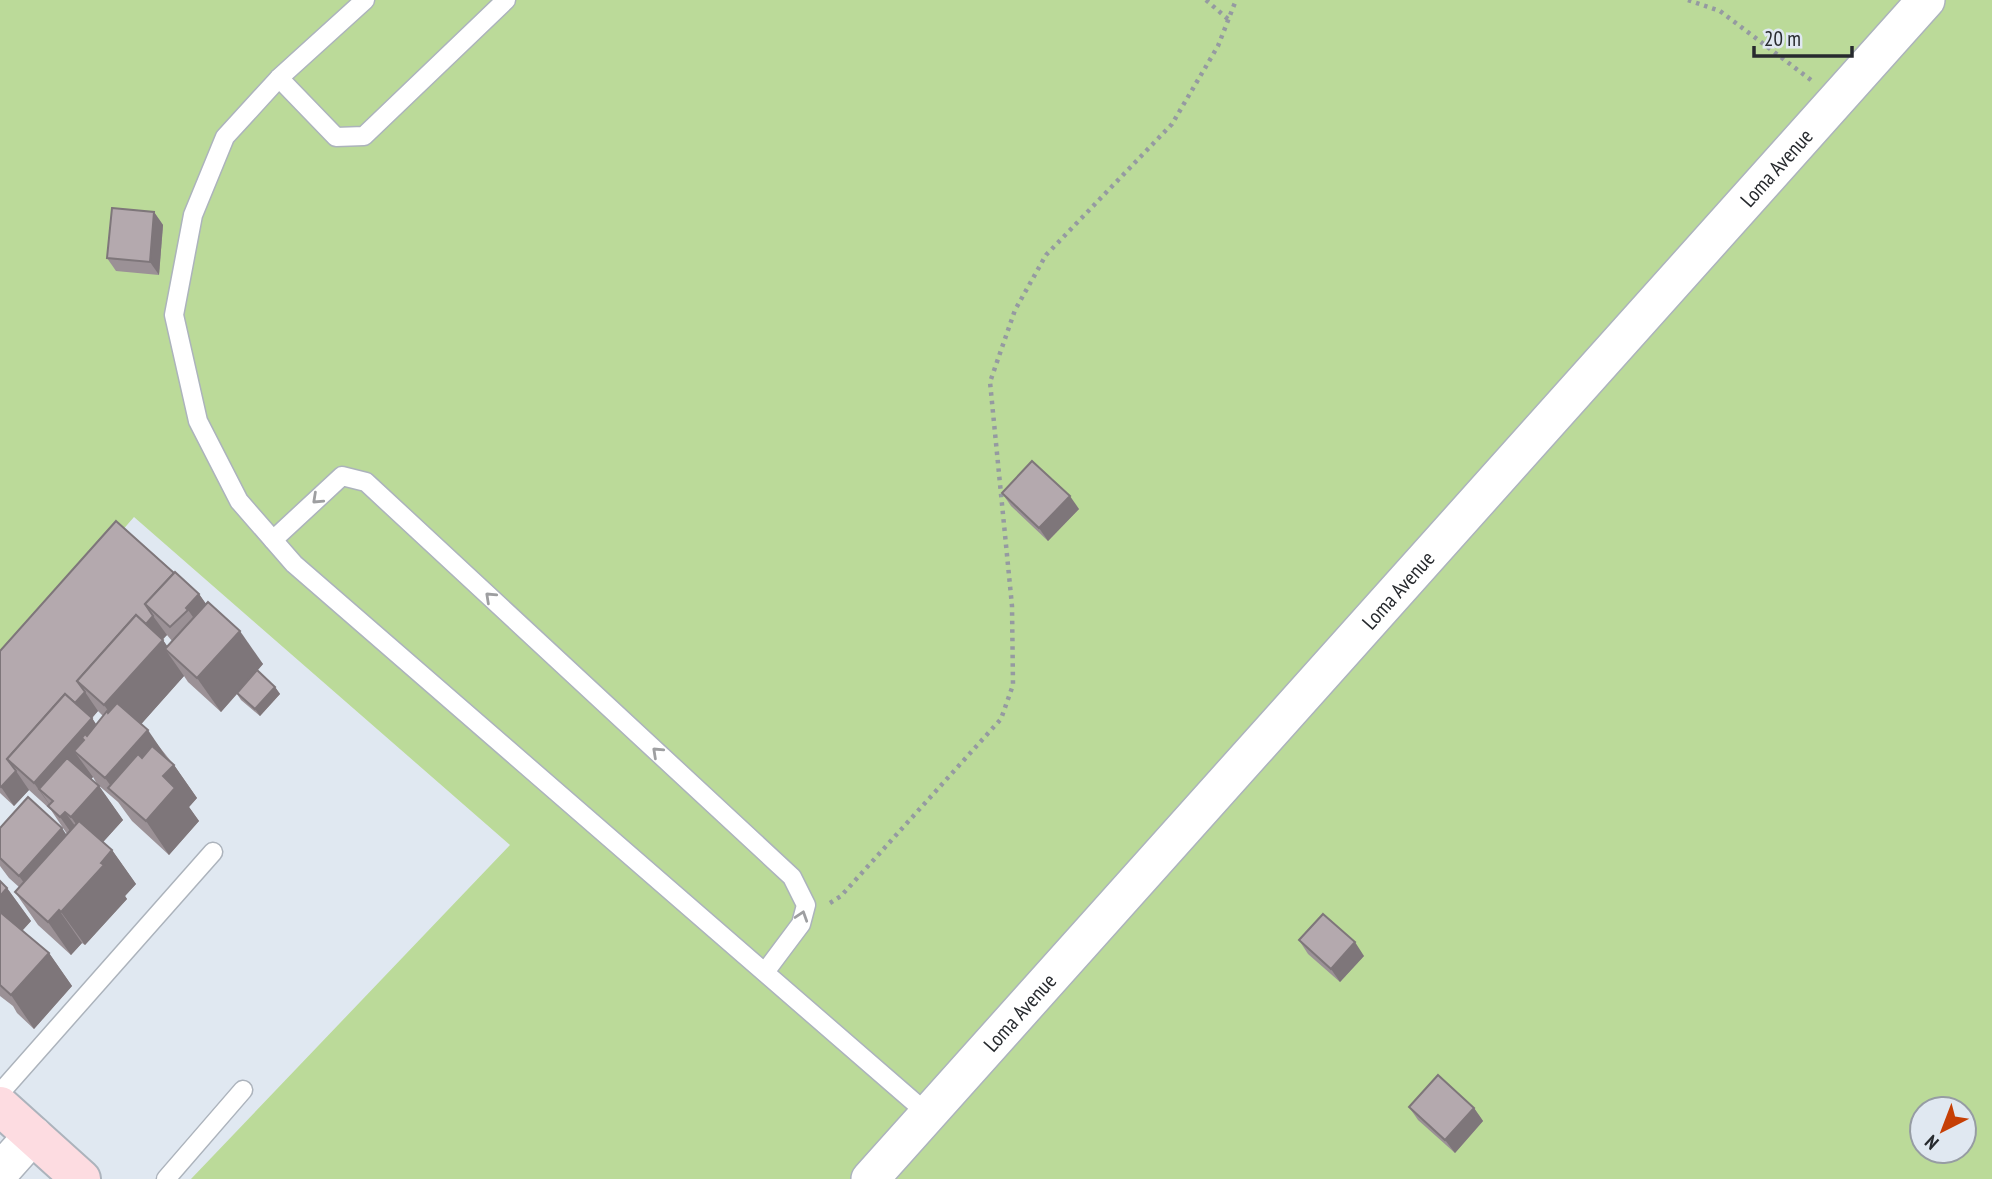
<svg xmlns="http://www.w3.org/2000/svg" width="1992" height="1179" viewBox="0 0 1992 1179" font-family="'PT Sans Narrow',sans-serif">
<style>
.green{fill:#bbda99;fill-rule:evenodd}
.lines{fill:none;stroke-linecap:round;stroke-linejoin:round}
.lane-casing{stroke:#acb3bc;stroke-width:21}
.street-casing{stroke:#acb3bc;stroke-width:40}
.secondary-casing{stroke:#acb3bc;stroke-width:42}
.path{stroke:#959aa1;stroke-width:4.5;stroke-dasharray:3.5 5;stroke-linecap:butt}
.lane{stroke:#fff;stroke-width:18}
.street{stroke:#fff;stroke-width:37}
.secondary{stroke:#fddce1;stroke-width:38}
.wall{fill:#9b9196;fill-rule:evenodd}
.shaded-wall{fill:#7e767a}
.building{fill:#b4a9ae;stroke:#7e767a;stroke-width:2}
.oneway{stroke:#9e9fa1}
.labels{text-anchor:middle;dominant-baseline:central;stroke-width:6;stroke-linejoin:round;paint-order:stroke}
.street-label{font-size:21px;fill:#272a2e;stroke:#e0e8f1}
</style>
<rect width="100%" height="100%" fill="#e0e8f1"/>
<path class="green" d="M0,0H1992V1179H191L510,845L134,517L0,671ZM1922,1109H1964V1151H1922Z"/>
<g class="lines">
<defs>
<g id="lane">
<path d="M365,0L279,78L225,137L193,215L174,315L198,421L239,501L294,564L929,1115"/>
<path d="M279,78L336,137L364,136L506,0"/>
<path d="M273,540L342,476L366,482L792,877L806,905L801,924L765,972"/>
<path d="M0,1093L213,852"/>
<path d="M166,1179L243,1090"/>
</g>
<g id="street">
<path d="M0,1172L33,1135"/>
<path id="s1" d="M870,1179L1926,0"/>
</g>
<path id="secondary" d="M0,1106L81,1179"/>
</defs>
<use href="#lane" class="lane-casing"/>
<use href="#street" class="street-casing"/>
<use href="#secondary" class="secondary-casing"/>
<g class="path">
<path d="M1206,0L1229,20"/>
<path d="M1688,0L1720,11L1811,80"/>
<path d="M830,903L841,896L1001,719L1013,685L1012,606L990,382L1015,310L1046,255L1172,124L1218,46L1236,0"/>
</g>
<use href="#lane" class="lane"/>
<use href="#street" class="street"/>
<use href="#secondary" class="secondary"/>
</g>
<g class="wall">
<path d="M154,212L163,225L159,275L116,271L107,258Z"/>
<path d="M1002,493L1079,509L1048,541L1011,506Z"/>
<path d="M116,521L199,594L206,604L263,664L257,671L275,687L280,694L260,716L241,700L237,694L221,712L188,682L184,676L141,724L174,765L197,798L189,807L199,821L169,855L132,821L118,802L97,784L93,777L91,779L99,786L123,820L103,842L112,850L136,884L125,896L127,899L85,945L82,943L71,955L38,925L15,892L19,887L9,878L0,866V828L66,835L67,834L51,810L29,790L14,806L0,793V651ZM167,635L172,641L167,646L162,639ZM98,711L103,716L96,725L92,718Z"/>
<path d="M0,881L7,888L31,921L22,931L49,953L72,986L34,1029L17,1013L13,1006L0,996Z"/>
<path d="M1299,940L1364,956L1340,982L1308,954Z"/>
<path d="M1409,1107L1474,1108L1483,1121L1455,1153L1418,1120Z"/>
</g>
<g class="shaded-wall">
<path d="M154,212L163,225L159,275L150,262Z"/>
<path d="M1070,496L1079,509L1048,541L1039,528Z"/>
<path d="M199,594L223,628L210,641L188,610L170,627Z"/>
<path d="M153,616L167,635L104,705L87,690Z"/>
<path d="M240,631L263,664L221,712L197,678Z"/>
<path d="M163,640L176,659L165,649L184,676L128,739L104,705Z"/>
<path d="M275,687L280,694L260,716L255,709Z"/>
<path d="M85,692L98,711L92,718L115,752L102,767L74,751L93,777L61,813L53,801L39,789L57,815L34,783L18,768Z"/>
<path d="M148,730L171,764L119,797L105,778Z"/>
<path d="M174,765L197,798L189,807L199,821L169,855L146,821L163,776Z"/>
<path d="M16,771L29,790L14,806L1,787Z"/>
<path d="M99,786L123,820L95,851L71,817Z"/>
<path d="M65,812L89,845L84,851L60,817Z"/>
<path d="M62,828L85,862L43,909L19,876Z"/>
<path d="M112,850L136,884L125,896L127,899L85,945L61,912Z"/>
<path d="M7,888L31,921L0,955V896Z"/>
<path d="M59,910L82,943L71,955L48,922Z"/>
<path d="M1355,942L1364,956L1340,982L1331,969Z"/>
<path d="M49,953L72,986L34,1029L11,995Z"/>
<path d="M1474,1108L1483,1121L1455,1153L1445,1140Z"/>
</g>
<g class="building">
<path d="M112,208L154,212L150,262L107,258Z"/>
<path d="M1032,461L1070,496L1039,528L1002,493Z"/>
<path d="M116,521L174,573L145,604L153,616L146,624L136,615L77,681L85,692L75,703L65,694L7,759L16,771L1,787L0,786V651Z"/>
<path d="M175,572L199,594L186,608L188,610L170,627L145,604Z"/>
<path d="M208,602L240,631L197,678L165,649Z"/>
<path d="M136,615L163,640L104,705L77,681Z"/>
<path d="M257,670L275,687L255,709L237,693Z"/>
<path d="M65,694L92,718L34,783L7,759Z"/>
<path d="M117,703L148,730L105,778L74,751L84,740L82,738L85,734L87,736L107,711L108,713Z"/>
<path d="M152,746L174,765L163,776L175,788L146,821L108,788L138,754L142,758Z"/>
<path d="M67,758L99,786L71,817L65,812L60,817L48,806L53,801L39,789Z"/>
<path d="M28,797L62,828L19,876L0,858V828Z"/>
<path d="M79,821L112,850L101,863L104,865L61,912L59,910L48,922L15,892Z"/>
<path d="M0,881L7,888L0,896Z"/>
<path d="M0,912L49,953L11,995L0,985Z"/>
<path d="M1323,914L1355,942L1331,969L1299,940Z"/>
<path d="M1438,1075L1474,1108L1445,1140L1409,1107Z"/>
</g>
<defs><path id="oneway-chevron" d="M-2-3.5L2.5 0L-2 3.5" fill="none" stroke-width="1.6" stroke-linecap="round" stroke-linejoin="round" transform="scale(1.75)"/></defs>
<g class="oneway">
<use href="#oneway-chevron" transform="translate(317 499) rotate(137)"/>
<use href="#oneway-chevron" transform="translate(490 597) rotate(-137)"/>
<use href="#oneway-chevron" transform="translate(657 752) rotate(-137)"/>
<use href="#oneway-chevron" transform="translate(802 916) rotate(-72)"/>
</g>
<g class="labels">
<g class="street-label">
<text stroke="none"><textPath href="#s1" startOffset="1358">Loma Avenue</textPath></text>
<text stroke="none"><textPath href="#s1" startOffset="791">Loma Avenue</textPath></text>
<text stroke="none"><textPath href="#s1" startOffset="224">Loma Avenue</textPath></text>
</g>
</g>
<g transform="translate(1943 1130) rotate(222)"><circle r="33" fill="#e0e8f1" stroke="#969ca3" stroke-width="2"/>
<path d="M0-5L12 26L0 18L-12 26Z" fill="#c63f05"/>
<text y="-10" font-size="19" font-weight="bold" text-anchor="middle" fill="#272a2e">N</text>
</g>
<path d="M1754 46v10h98v-10" fill="none" stroke="#272a2e" stroke-width="3.5"/>
<text x="1764" y="46" font-size="21" fill="#272a2e" stroke="#e0e8f1" stroke-width="5" paint-order="stroke">20 m</text>
</svg>
